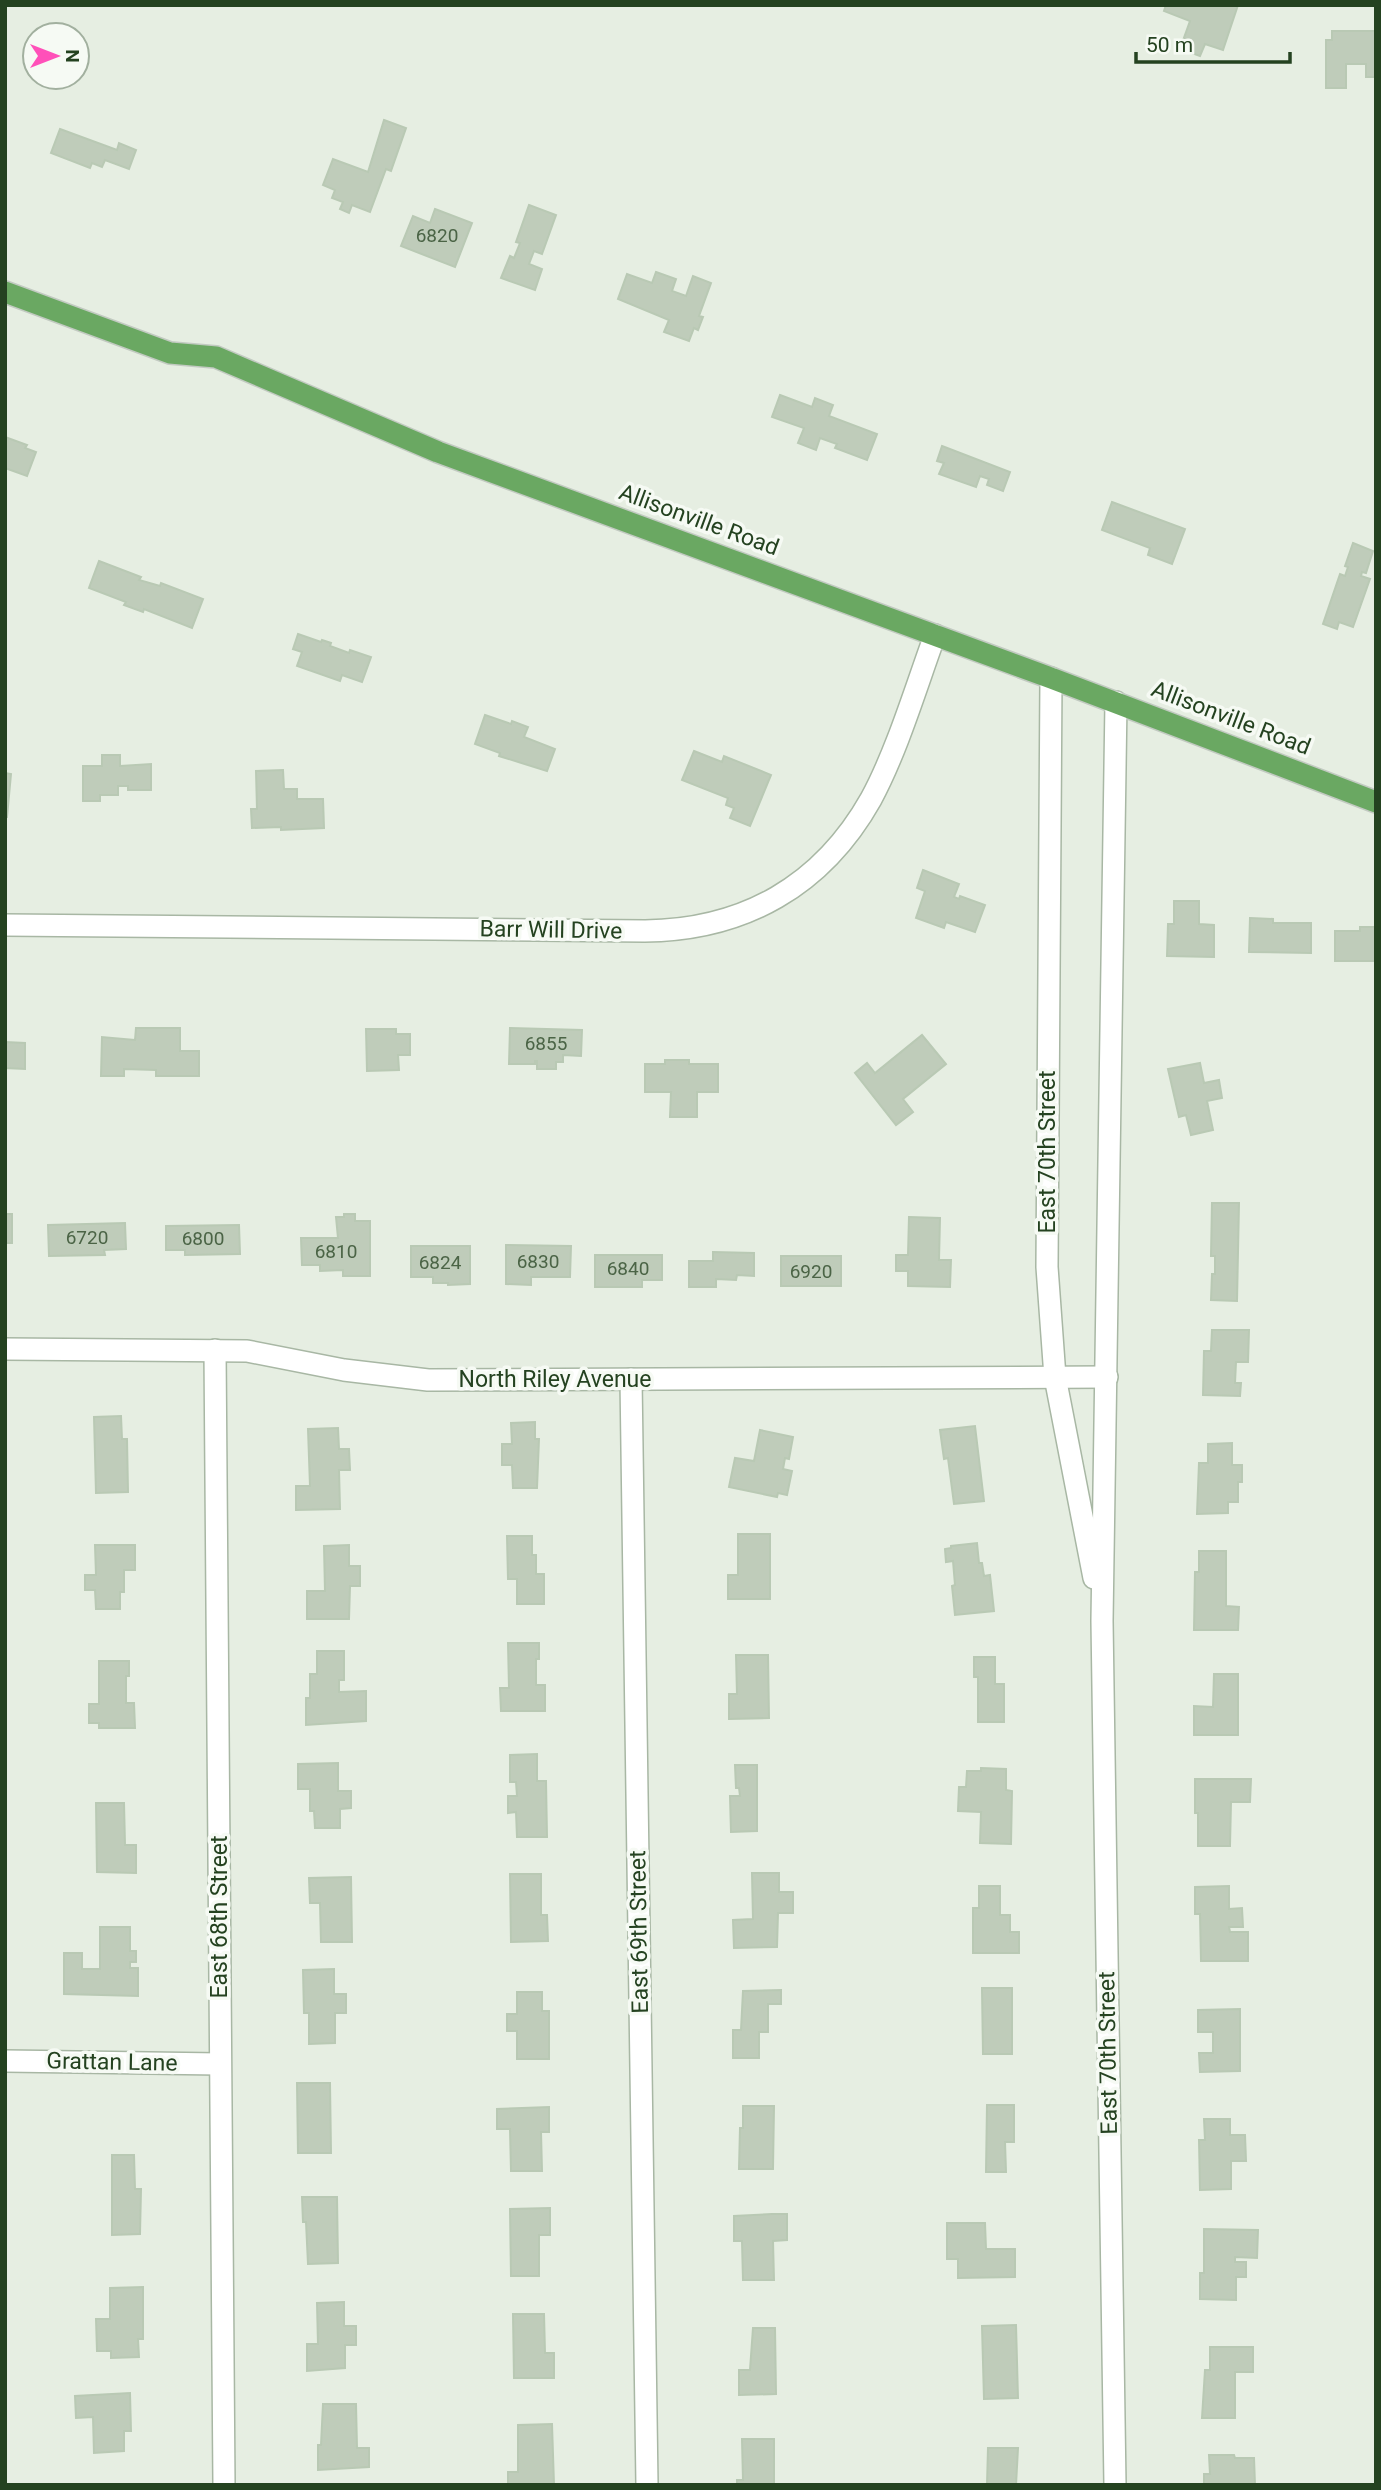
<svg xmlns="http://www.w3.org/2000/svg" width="1381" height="2490" viewBox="0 0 1381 2490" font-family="Roboto,sans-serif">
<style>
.building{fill:#bfccba;stroke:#b9c9b4;stroke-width:2}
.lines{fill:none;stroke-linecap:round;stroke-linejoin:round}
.minor-casing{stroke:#a8b7a4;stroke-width:24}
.major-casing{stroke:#c2cac1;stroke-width:24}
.minor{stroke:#fff;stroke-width:21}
.major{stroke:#6aa862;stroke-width:21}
.labels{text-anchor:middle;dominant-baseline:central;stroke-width:7;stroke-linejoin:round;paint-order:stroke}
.number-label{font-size:19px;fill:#4b6446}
.street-label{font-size:23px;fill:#244220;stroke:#f6faf4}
</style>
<rect width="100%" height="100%" fill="#e6eee2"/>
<g class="building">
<path d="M1166,5H1238L1223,50L1205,44L1200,56L1180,49L1190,21L1164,11Z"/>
<path d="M1332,31H1375L1376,77H1366V64H1346V88H1326V40H1332Z"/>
<path d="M384,120L406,128L391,171L386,169L370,212L352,205L349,213L340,209L343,202L332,198L335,190L323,185L333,159L368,172Z"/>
<path d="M60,129L117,150L119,143L136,150L129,169L105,160L102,167L92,163L90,168L51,153Z"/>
<path d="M529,205L556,215L542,254L534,251L529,264L542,269L535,290L501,278L510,256L514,258L520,243L516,242Z"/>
<path d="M435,209L472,223L455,267L401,246L413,216L430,223Z"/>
<path d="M656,272L676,279L672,291L686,296L693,276L711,283L699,316L703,317L698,330L694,328L689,341L664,332L669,320L618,299L627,274L652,283Z"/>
<path d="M780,395L812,407L815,398L833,405L829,416L877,434L867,460L835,448L837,444L820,438L816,450L798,443L804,428L772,417Z"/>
<path d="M5,437L27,445L25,448L36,452L27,476L5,468Z"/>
<path d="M942,446L1010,472L1003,491L987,485L989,479L980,476L976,487L939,474L944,463L937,461Z"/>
<path d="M1112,502L1185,529L1172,564L1148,555L1150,548L1102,530Z"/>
<path d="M1353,543L1373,551L1366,573L1362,572L1361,576L1370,579L1353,627L1339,622L1337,629L1323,624L1340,574L1345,576L1348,567L1345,566Z"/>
<path d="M99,561L141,577L139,580L160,586L161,583L203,599L192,628L144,609L143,612L124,605L126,602L89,588Z"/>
<path d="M298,634L321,642L322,640L331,643L330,646L349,653L350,650L371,657L362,682L342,675L340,681L297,666L302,652L293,649Z"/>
<path d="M485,715L511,724L512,721L528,727L524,737L555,749L547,771L499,756L500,753L475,744Z"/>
<path d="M694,751L722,762L724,756L771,775L750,826L730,818L734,808L726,805L728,798L682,780Z"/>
<path d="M102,755H120V766L151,764V790H128V786H118V795H100V801H83V766H102Z"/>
<path d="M283,770L284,789H297V799H323L324,828L281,830V827L252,828L251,809H257L256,771Z"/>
<path d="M5,773L11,774L7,817H5Z"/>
<path d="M923,870L959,884L954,897L959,899L960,896L985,905L975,932L946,922L944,928L916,918L925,891L917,888Z"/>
<path d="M1174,901H1199V924L1214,925V957L1167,956L1168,924H1174Z"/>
<path d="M1250,918L1273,919V923H1311V953L1249,952Z"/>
<path d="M1360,927H1376V961H1335V931H1360Z"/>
<path d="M136,1028H180V1051H199V1076H156V1070L124,1069V1076H101L102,1037L135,1040Z"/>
<path d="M510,1028L582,1030L581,1056L563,1055V1062H556V1069H537V1061H535V1064H509Z"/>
<path d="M366,1029H396V1034H410V1055H398L399,1070L367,1071Z"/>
<path d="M922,1035L946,1064L903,1099L913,1112L896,1125L855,1073L867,1063L875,1073Z"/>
<path d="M5,1042L25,1043V1069L5,1068Z"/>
<path d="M665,1060H689V1064H718V1092H697V1117H670L671,1092H645V1064H665Z"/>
<path d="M1200,1063L1204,1083L1219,1080L1222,1098L1207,1101L1213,1130L1191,1135L1186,1115L1179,1117L1168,1069Z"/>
<path d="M1212,1203H1239L1237,1301L1211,1300L1212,1274H1215V1256H1211Z"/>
<rect x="5" y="1214" width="7" height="29"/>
<path d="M344,1214H355V1221H370V1276H343V1270L320,1271V1265H302L301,1238H338L336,1217H344Z"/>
<path d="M909,1217L940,1218L939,1260H951L950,1287L908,1286V1271H896V1255H908Z"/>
<path d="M125,1223L126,1249L104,1250L105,1255L49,1256L48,1225Z"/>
<path d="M239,1225L240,1254L185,1255V1250H166V1226Z"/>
<path d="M506,1245L571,1246L570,1277H531V1285L506,1284Z"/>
<path d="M411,1246H470V1284L448,1285V1283H433V1277H411Z"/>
<path d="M713,1252L754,1253V1276L737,1275L736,1280L716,1279V1287H689V1261H713Z"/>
<path d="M595,1255H662V1280H642V1287H595Z"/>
<rect x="781" y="1256" width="60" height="30"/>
<path d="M1212,1330H1249L1248,1362H1236L1235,1383H1241L1240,1396L1203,1395L1204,1351H1211Z"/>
<path d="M121,1416L122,1439H127L128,1492L96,1493L94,1417Z"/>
<path d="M535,1422V1439H539L537,1488H513L512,1465H502V1444H512L511,1423Z"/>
<path d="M975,1426L984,1501L954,1504L948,1458L944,1459L940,1430Z"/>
<path d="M338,1428L339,1449H349L350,1470H339L340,1509L296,1510V1486H310L308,1429Z"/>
<path d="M760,1430L793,1437L789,1459L785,1458L783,1469L792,1471L787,1495L778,1493L777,1497L729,1487L735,1458L754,1461Z"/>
<path d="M1232,1443V1465H1242V1482H1238V1502H1228V1513L1197,1514L1199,1463H1208V1444Z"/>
<path d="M738,1534H770V1599H728V1575H738Z"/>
<path d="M507,1536H532V1555H536V1574H544V1604H517V1579H508Z"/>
<path d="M977,1543L979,1563H982L984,1576L990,1575L994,1611L955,1615L952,1586L955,1585L953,1561L946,1562L945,1549L951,1548V1546Z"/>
<path d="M95,1545H135V1570H124V1592H120V1609H96L95,1590H85V1575H96Z"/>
<path d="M349,1545V1566H360V1586H350L349,1619H307V1591H325L324,1546Z"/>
<path d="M1199,1551H1226V1606L1239,1607L1238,1630H1194L1195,1572H1199Z"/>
<path d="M508,1643H539V1659H536V1685H545V1711H501L500,1688H509Z"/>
<path d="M317,1651H344V1680H339V1692L366,1691V1721L306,1725V1698H310V1674H317Z"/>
<path d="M736,1655H768L769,1718L729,1719V1694H737Z"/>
<path d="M974,1657H995V1684H1004V1722H978V1677H974Z"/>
<path d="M99,1661H129V1676H126V1703H134L135,1728H99V1723H89V1704H99Z"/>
<path d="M1214,1674H1238V1735H1194V1706L1213,1707Z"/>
<path d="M537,1754V1781H546L547,1837H517L516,1812L508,1813V1796H517L516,1782H510V1755Z"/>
<path d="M338,1763V1791H351V1808L340,1809V1828H315L314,1811H310V1789H298V1764Z"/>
<path d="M735,1765H757V1831L731,1832L730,1796H740L739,1788H736Z"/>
<path d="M981,1768L1006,1769V1790L1012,1791L1011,1844L980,1843L981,1812L958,1811L959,1787H966L967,1771H981Z"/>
<path d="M1195,1779H1251L1250,1802H1231L1230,1846H1198V1813H1195Z"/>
<path d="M96,1803H124L125,1845H136V1873L97,1872Z"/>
<path d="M752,1873H779V1892H793V1913H778L777,1947L734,1948L733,1920L753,1919Z"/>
<path d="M510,1874H541V1915H547L548,1941L511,1942Z"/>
<path d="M351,1877L352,1942H321L320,1903H310L309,1878Z"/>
<path d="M979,1886H1000V1915H1010V1932H1019V1953H973V1908H979Z"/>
<path d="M1229,1886V1909L1242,1908L1243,1927H1229L1230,1932H1248V1961H1201L1200,1914H1195V1887Z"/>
<path d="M100,1927H130V1951H136V1962H130V1968H138V1996L64,1994V1953H82V1969H100Z"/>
<path d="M334,1969V1994H346V2013H335V2043L309,2044V2013H304L303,1970Z"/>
<path d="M982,1988H1012V2054H983Z"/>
<path d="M781,1990V2004H768V2032H759V2058H733V2030H741L743,1991Z"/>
<path d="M517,1992H542V2011H549V2059H517V2031H507V2014H517Z"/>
<path d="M1240,2009V2071L1200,2072L1199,2053H1213V2032H1198V2010Z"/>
<path d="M297,2083H330L331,2153H298Z"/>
<path d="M987,2105H1014V2142H1005L1006,2172H986Z"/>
<path d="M743,2106H774L773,2169H739L740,2128H743Z"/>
<path d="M549,2107V2132H541L542,2171H511L510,2129H497V2109Z"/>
<path d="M1204,2119H1230V2135H1245L1246,2161H1231V2189L1200,2190L1199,2140H1205Z"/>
<path d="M112,2155H134L135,2189H141L140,2234L112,2235Z"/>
<path d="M302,2197H337L338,2263L308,2264L306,2222H303Z"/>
<path d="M550,2208V2235H539V2276H511L510,2209Z"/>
<path d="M772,2214H787V2240L773,2241L774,2280H743L742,2241H734V2216Z"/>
<path d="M947,2223H985L986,2249H1015V2277L958,2278V2259H947Z"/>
<path d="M1204,2229L1258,2230L1257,2258L1235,2257V2262H1246V2277H1236V2300L1200,2299V2273H1204Z"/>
<path d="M143,2287V2339H138L139,2357L111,2358V2351H97L96,2319H110V2288Z"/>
<path d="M344,2302V2326H356V2345H345V2368L307,2371V2344H318L317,2303Z"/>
<path d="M513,2314H544L545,2353H554V2378H514Z"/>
<path d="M1016,2325L1018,2398L984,2399L982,2326Z"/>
<path d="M753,2328H775L776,2394L739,2395V2370H750Z"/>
<path d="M1210,2347H1253V2372H1235V2418H1202L1205,2370H1210Z"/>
<path d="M130,2393L131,2431H124V2451L94,2453L93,2417L76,2418L75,2396Z"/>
<path d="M323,2404H356L357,2448H369V2467L318,2470V2445H321Z"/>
<path d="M552,2424L554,2485H508V2472H518V2425Z"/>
<path d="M742,2439H774V2485H737V2480H743Z"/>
<path d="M988,2448H1018L1016,2485H987Z"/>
<path d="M1209,2455H1234L1235,2458H1254L1255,2485H1204V2474H1210Z"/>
</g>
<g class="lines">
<defs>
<g id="minor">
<path d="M1051,678L1047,1267L1055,1377L1094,1578"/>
<path d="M5,925L645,931C744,930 822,886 871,799C897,751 916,687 935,635"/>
<path d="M5,1349L247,1351L344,1370L428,1380L1107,1377"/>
<path d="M215,1350L224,2485"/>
<path d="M631,1379L647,2485"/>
<path d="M5,2061L220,2064"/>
<path d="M1115,2485L1102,1621L1116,702"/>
</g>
<path id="major" d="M5,292L170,353L216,357L438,452L1051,678L1376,802"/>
</defs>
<use href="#minor" class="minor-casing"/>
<use href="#major" class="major-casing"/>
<use href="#minor" class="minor"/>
<use href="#major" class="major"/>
</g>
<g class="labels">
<g class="number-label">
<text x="437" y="235">6820</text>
<text x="546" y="1043">6855</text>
<text x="87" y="1237">6720</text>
<text x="203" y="1238">6800</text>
<text x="336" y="1251">6810</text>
<text x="538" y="1261">6830</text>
<text x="440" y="1262">6824</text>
<text x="628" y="1268">6840</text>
<text x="811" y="1271">6920</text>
</g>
<g class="street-label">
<text transform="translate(699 520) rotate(20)">Allisonville Road</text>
<text transform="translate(1231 718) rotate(21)">Allisonville Road</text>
<text transform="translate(551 930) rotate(1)">Barr Will Drive</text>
<text transform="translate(1047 1152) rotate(-90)">East 70th Street</text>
<text x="555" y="1379">North Riley Avenue</text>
<text transform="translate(219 1917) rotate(-90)">East 68th Street</text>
<text transform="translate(639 1932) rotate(-91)">East 69th Street</text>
<text transform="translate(1108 2053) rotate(-91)">East 70th Street</text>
<text transform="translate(112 2062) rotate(1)">Grattan Lane</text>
</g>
</g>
<rect width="1381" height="2490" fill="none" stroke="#244220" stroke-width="14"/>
<g transform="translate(56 56) rotate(90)"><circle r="33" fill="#f6faf4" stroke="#a2b09f" stroke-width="2"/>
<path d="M0-5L12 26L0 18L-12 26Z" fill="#ff50b9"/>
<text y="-10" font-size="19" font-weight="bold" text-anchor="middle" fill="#244220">N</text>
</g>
<path d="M1136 52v10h154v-10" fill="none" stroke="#244220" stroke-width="3.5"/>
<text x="1146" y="52" font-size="21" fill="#244220" stroke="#f6faf4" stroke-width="5" paint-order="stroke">50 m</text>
</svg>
